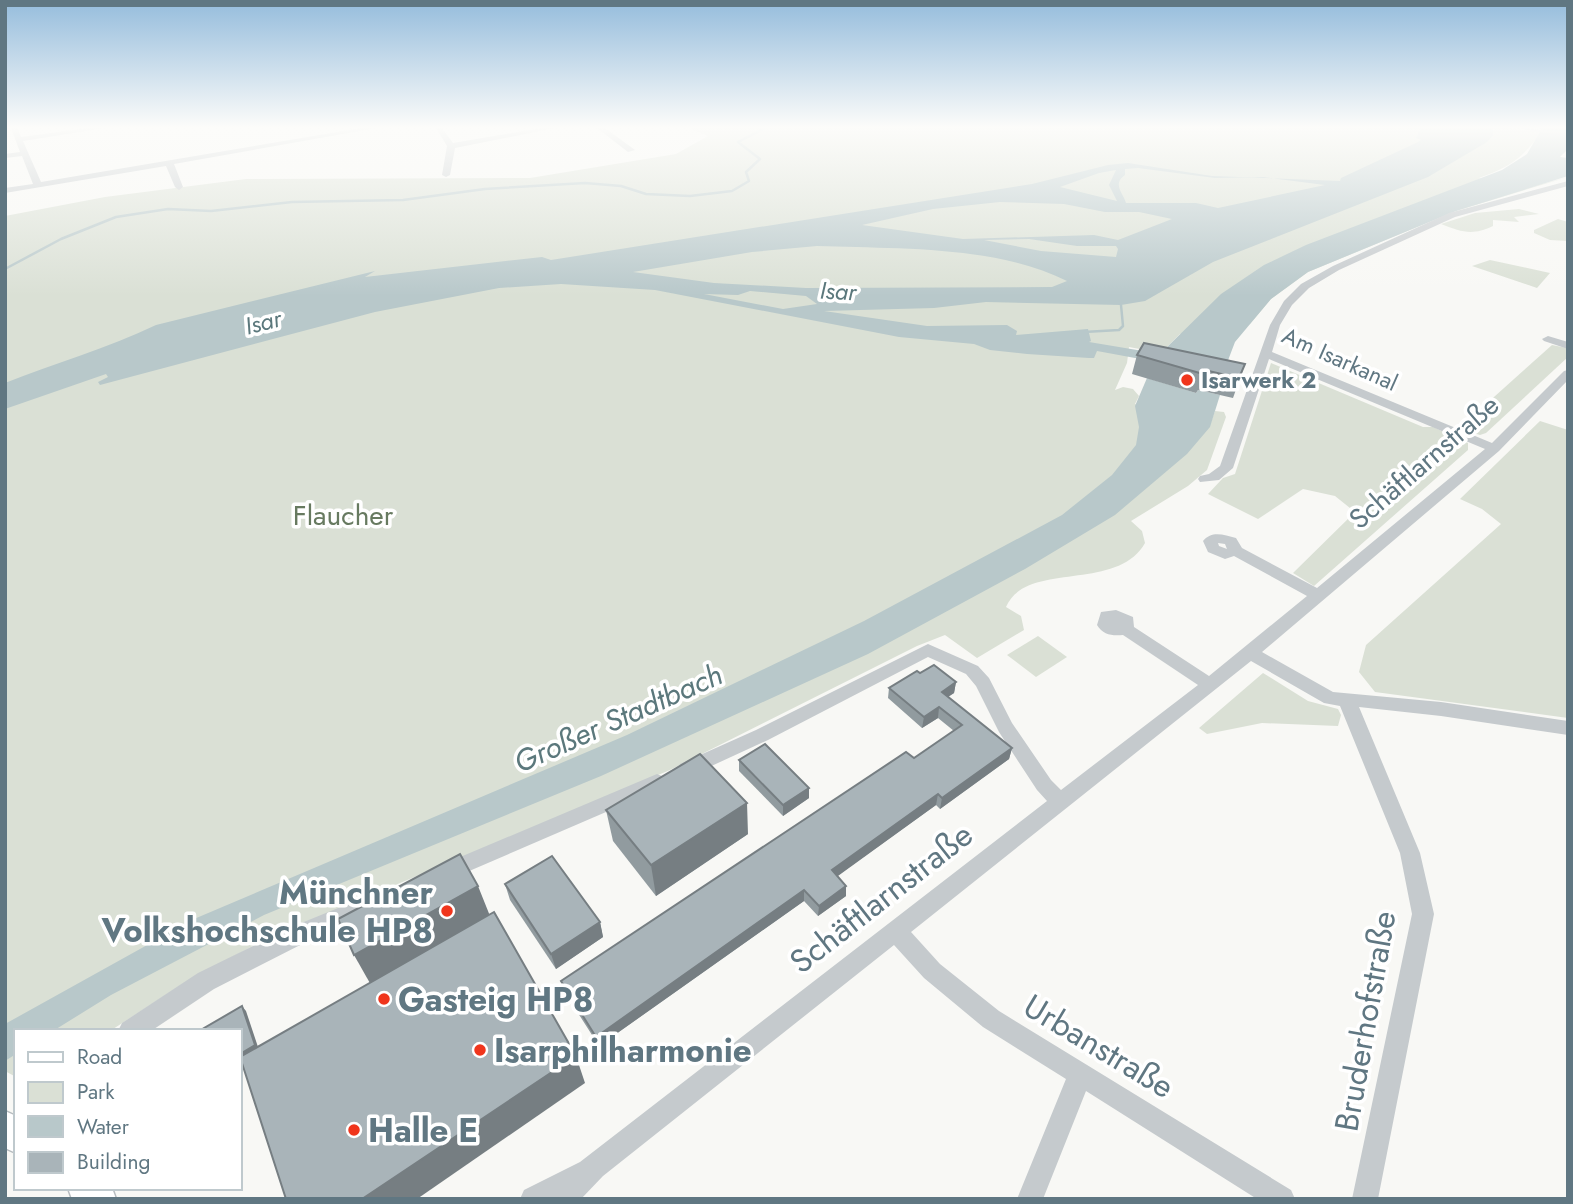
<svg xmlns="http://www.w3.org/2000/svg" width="1573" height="1204" viewBox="0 0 1573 1204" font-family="Jost,sans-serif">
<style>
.green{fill:#dae0d5}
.water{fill:#b8c8ca;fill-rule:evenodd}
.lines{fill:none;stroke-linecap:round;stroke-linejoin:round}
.stream{stroke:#b8c8ca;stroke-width:2.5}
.major-casing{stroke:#b8bdc0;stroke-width:3}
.minor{fill:#c5cacd;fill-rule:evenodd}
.major{fill:#fff;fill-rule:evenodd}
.wall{fill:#919b9f}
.shaded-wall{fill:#767e82}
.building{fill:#a9b4b9;stroke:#767e82;stroke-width:2}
.poi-dot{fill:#f0351c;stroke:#fff;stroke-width:2.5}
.labels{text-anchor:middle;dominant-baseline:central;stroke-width:7;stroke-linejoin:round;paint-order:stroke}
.far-street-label{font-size:23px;fill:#607782;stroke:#fff}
.far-poi-label{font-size:23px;font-weight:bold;fill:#607782;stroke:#fff;text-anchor:start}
.far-water-label{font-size:24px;font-style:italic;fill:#5b787c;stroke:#fff}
.street-label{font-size:28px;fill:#607782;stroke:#fff}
.park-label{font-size:28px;fill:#677a60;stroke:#fff}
.water-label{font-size:30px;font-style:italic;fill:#5b787c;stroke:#fff}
.near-poi-label{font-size:33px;font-weight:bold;fill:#607782;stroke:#fff;text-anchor:start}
.near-street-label{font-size:33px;fill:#607782;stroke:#fff}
</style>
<rect width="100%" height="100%" fill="#f8f8f5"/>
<g class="green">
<path d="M689,128H1509L1541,132C1522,159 1510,167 1479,178L1516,191L1568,177L1456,211L1308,272L1271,299L1250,324L1180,334L1161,353L1129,347L1127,363L1115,390L1123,387L1133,389L1139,396L1135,404L1211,422L1215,411L1224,412L1226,417L1207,470L1188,486L1131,521L1142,531L1145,543C1117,593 1026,560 1006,607L1021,616L1024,630L977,658L945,635L917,646L670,770L264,940L187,981L110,1031H16V1077L5,1071V216L105,197L246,179L530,178L676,154L708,136Z"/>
<path d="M1519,209L1539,214L1514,217L1519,222L1493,220V226C1472,236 1462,232 1441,224L1475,213Z"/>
<path d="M1558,219L1568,222V241L1550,240L1534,233V230Z"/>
<path d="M1490,260L1550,273L1537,288L1472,266Z"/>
<path d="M1552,345L1567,348L1568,357L1486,433L1480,435L1464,430L1465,423Z"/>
<path d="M1271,363L1423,427H1433L1468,443V450L1314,586L1293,573L1355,512L1335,496L1303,489L1258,519L1208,494L1223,478L1235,474Z"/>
<path d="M1540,421L1568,430V718L1375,692L1359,672L1366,645L1501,524L1482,509L1460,499Z"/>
<path d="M1038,636L1067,657L1036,677L1007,655Z"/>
<path d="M1263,673L1308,701L1338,709L1341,715L1338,726L1262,723L1207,734L1199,728Z"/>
</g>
<g class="water">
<path d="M1421,128H1498L1493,129V135L1487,142L1428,177L1213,262L1145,301L1121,305L986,302L934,308L824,311L927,326L1007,325L1017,331L1016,335L1088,329L1091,341L1089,342L1149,352L1146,360L1097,351L1094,358H1089L1027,354L990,350L974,344L899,337L655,290L561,284L499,288L375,312L100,385L98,382L108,377L106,374L5,409V383C55,363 108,348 156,325L375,271L365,277L542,257L551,260L1032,184L1108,165L1128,163L1212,176L1340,181L1341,178L1418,142L1421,140L1416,138ZM1138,168L1215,178L1263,177L1325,185L1218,208L1196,203H1126C1123,193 1112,184 1125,175V169ZM1116,170L1109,185L1117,201L1060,187L1099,173ZM1000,202L1064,204L1105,212H1139L1172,219L1118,240L1094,235L963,239L862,225L933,209ZM1029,239L1077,246H1116L1118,249L1116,257L1041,251L984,240ZM817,246C895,249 996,245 1067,281L1052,287L806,288L714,283L633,272L752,252ZM750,291L806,296L817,304L783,309L704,294L738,295Z"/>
<path d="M1542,128H1568V149L1560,157L1568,158V176L1456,211L1308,272L1271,299L1235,342L1227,363L1161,353L1221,294L1264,265L1306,245L1502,170L1527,154Z"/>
<path d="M1147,378L1196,393L1198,390L1220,395L1210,427L1187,454L1115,515L1025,569L868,654L601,776L264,915L111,995L53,1031H16V1054L5,1061V1024L194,919L627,735L864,621L1062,515L1112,475L1136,445L1139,427L1135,406Z"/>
</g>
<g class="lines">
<g class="stream">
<path d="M5,269L61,239L116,217L168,209L211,211L292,202L403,200L485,189L585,183L621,186L646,194L690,196L732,191L749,181L746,172L760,159L738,142L765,128"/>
<path d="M1084,332L1119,330L1123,326L1121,305"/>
</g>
<defs>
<g id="major">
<path d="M5,1111L16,1116V1153L5,1148Z"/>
<path d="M68,1188H112L116,1199H72Z"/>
</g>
</defs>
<use href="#major" class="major-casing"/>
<g class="minor">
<path d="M11,128H17L21,137L88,128H105L23,141L41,182L361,128H376L174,164L183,187L179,190L175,187L166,166L5,193V188L33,184L22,156L5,158V154L20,152Z"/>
<path d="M436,128H442L453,143L541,128H555L455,148L450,175L446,177L442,175L447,146Z"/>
<path d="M597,128H605L635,150L628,152Z"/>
<path d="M1521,128L1568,132V136L1525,130Z"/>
<path d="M1568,181V186L1455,217L1339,270L1309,288L1292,305L1280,325L1272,352L1492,443L1564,371L1568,370V380L1499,451L1262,652L1333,692L1441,702L1568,721V735L1441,716L1359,707L1420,853L1434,914L1378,1199H1352L1412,914L1400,853L1340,706L1324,703L1251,661L911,932L940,964L999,1011L1291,1190L1295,1199H1257L1086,1091L1043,1199H1017L1066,1079L983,1027L924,978L894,945L603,1176L581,1199H520L524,1190L580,1162L1047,801L1037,790L999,732L976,686L966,674L928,657L768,740L694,774L687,776L680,774L678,769L680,764L756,730L928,644L978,666L989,678L1012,723L1051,780L1061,790L1198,685L1123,635C1112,636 1103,635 1097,625L1101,612L1116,610L1133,617L1134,627L1209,676L1307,596L1234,556L1225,559L1208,552L1203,541C1212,530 1224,535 1236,538L1242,548L1317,588L1485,449L1269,359L1233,468L1219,480L1200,482L1198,479L1200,476L1209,474L1220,466L1270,325L1284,301L1301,284L1333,266L1449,213ZM1218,543L1225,544L1227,549L1219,546Z"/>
<path d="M1548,336L1568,342V349L1544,341L1542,339Z"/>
<path d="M657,774L664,777L666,782L664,787L453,878L446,881L439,878L436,872L439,866Z"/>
<path d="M370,895L377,897L381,904L377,911L310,940L214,989L151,1031H118L122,1023L198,973L294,926Z"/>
</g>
<use href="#major" class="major"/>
</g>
<g class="wall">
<path d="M1137,355L1245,364L1233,398L1198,390L1196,393L1132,374Z"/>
<path d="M920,673L956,682L954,693L948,697L1012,748L1009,759L940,809L936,805L837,876L846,886V896L818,916L804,901L599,1046L564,991L561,981L914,758L954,731L938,718L922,728L888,698L889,688Z"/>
<path d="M739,760L809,798L783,816L739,771Z"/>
<path d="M606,810L748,834L656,896L613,841Z"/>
<path d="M505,884L600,922L603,937L556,969L510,900Z"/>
</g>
<g class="shaded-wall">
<path d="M956,682L954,693L940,702L942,692Z"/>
<path d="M939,707L938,718L922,728L924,717Z"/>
<path d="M1012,748L1009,759L940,809L942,798Z"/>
<path d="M809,788V798L783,816V805Z"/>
<path d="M938,794L936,805L831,881L832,870Z"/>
<path d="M747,803L748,834L656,896L651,865Z"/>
<path d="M478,886L490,916L371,985L354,955Z"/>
<path d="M846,886V896L818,916L819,906Z"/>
<path d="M804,890V901L599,1046L596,1037Z"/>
<path d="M600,922L603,937L556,969L551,954Z"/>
<path d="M242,1006L246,1011L259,1050L240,1061Z"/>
<path d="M576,1056L585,1083L417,1199H362Z"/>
</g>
<g class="building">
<path d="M1144,343L1245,364L1239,378L1204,370L1203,374L1137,355Z"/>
<path d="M934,665L956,682L942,692L1012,748L942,798L938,794L832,870L846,886L819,906L804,890L596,1037L561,981L906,752L914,758L962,725L939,707L924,717L889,688L917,671L920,673Z"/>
<path d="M765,744L809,788L783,805L739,760Z"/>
<path d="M700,754L747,803L651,865L606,810Z"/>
<path d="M460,854L478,886L354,955L338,919Z"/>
<path d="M552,856L600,922L551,954L505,884Z"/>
<path d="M494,912L576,1056L362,1199H286L240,1057Z"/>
<path d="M242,1006L255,1045L240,1054V1031H199Z"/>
</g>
<linearGradient id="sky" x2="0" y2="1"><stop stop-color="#95bcdc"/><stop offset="0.43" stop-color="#fcfcfa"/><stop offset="1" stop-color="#fcfcfa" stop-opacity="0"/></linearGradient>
<rect width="1573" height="296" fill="url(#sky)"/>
<g class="poi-dot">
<circle cx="1187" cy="380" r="7"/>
<circle cx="447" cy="911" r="7"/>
<circle cx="384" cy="999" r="7"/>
<circle cx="480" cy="1050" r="7"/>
<circle cx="354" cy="1130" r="7"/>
</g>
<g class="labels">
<g class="far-street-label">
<text transform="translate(1340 359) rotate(24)">Am Isarkanal</text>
</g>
<g class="far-poi-label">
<text x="1201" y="380">Isarwerk 2</text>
</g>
<g class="far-water-label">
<text transform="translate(838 291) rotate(3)">Isar</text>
<text transform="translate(263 322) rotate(-14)">Isar</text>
</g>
<g class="street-label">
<text transform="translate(1424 462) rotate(-41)">Schäftlarnstraße</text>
</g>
<g class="park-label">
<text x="343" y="515">Flaucher</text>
</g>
<g class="water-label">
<text transform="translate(618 718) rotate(-24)">Großer Stadtbach</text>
</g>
<g class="near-poi-label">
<text x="433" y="892" text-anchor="end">Münchner<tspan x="433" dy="38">Volkshochschule HP8</tspan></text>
<text x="398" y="999">Gasteig HP8</text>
<text x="494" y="1050">Isarphilharmonie</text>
<text x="368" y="1130">Halle E</text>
</g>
<g class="near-street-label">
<text transform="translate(881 898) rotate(-38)">Schäftlarnstraße</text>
<text transform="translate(1365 1021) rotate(-80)">Bruderhofstraße</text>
<text transform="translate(1099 1046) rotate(31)">Urbanstraße</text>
</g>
</g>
<rect width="1573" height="1204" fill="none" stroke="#607782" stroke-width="14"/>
<rect x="14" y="1029" width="228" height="161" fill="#ffffff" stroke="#bfc9cd" stroke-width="2"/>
<rect x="28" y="1052" width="35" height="10" fill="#ffffff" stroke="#bfc9cd" stroke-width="2"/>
<text x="77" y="1064" font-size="21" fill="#607782">Road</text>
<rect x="28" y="1082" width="35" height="21" fill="#dae0d5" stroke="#bfc9cd" stroke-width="2"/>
<text x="77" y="1099" font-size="21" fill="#607782">Park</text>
<rect x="28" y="1116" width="35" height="21" fill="#b8c8ca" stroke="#bfc9cd" stroke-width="2"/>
<text x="77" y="1134" font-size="21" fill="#607782">Water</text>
<rect x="28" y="1152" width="35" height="21" fill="#a9b4b9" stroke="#bfc9cd" stroke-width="2"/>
<text x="77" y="1169" font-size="21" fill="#607782">Building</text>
</svg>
